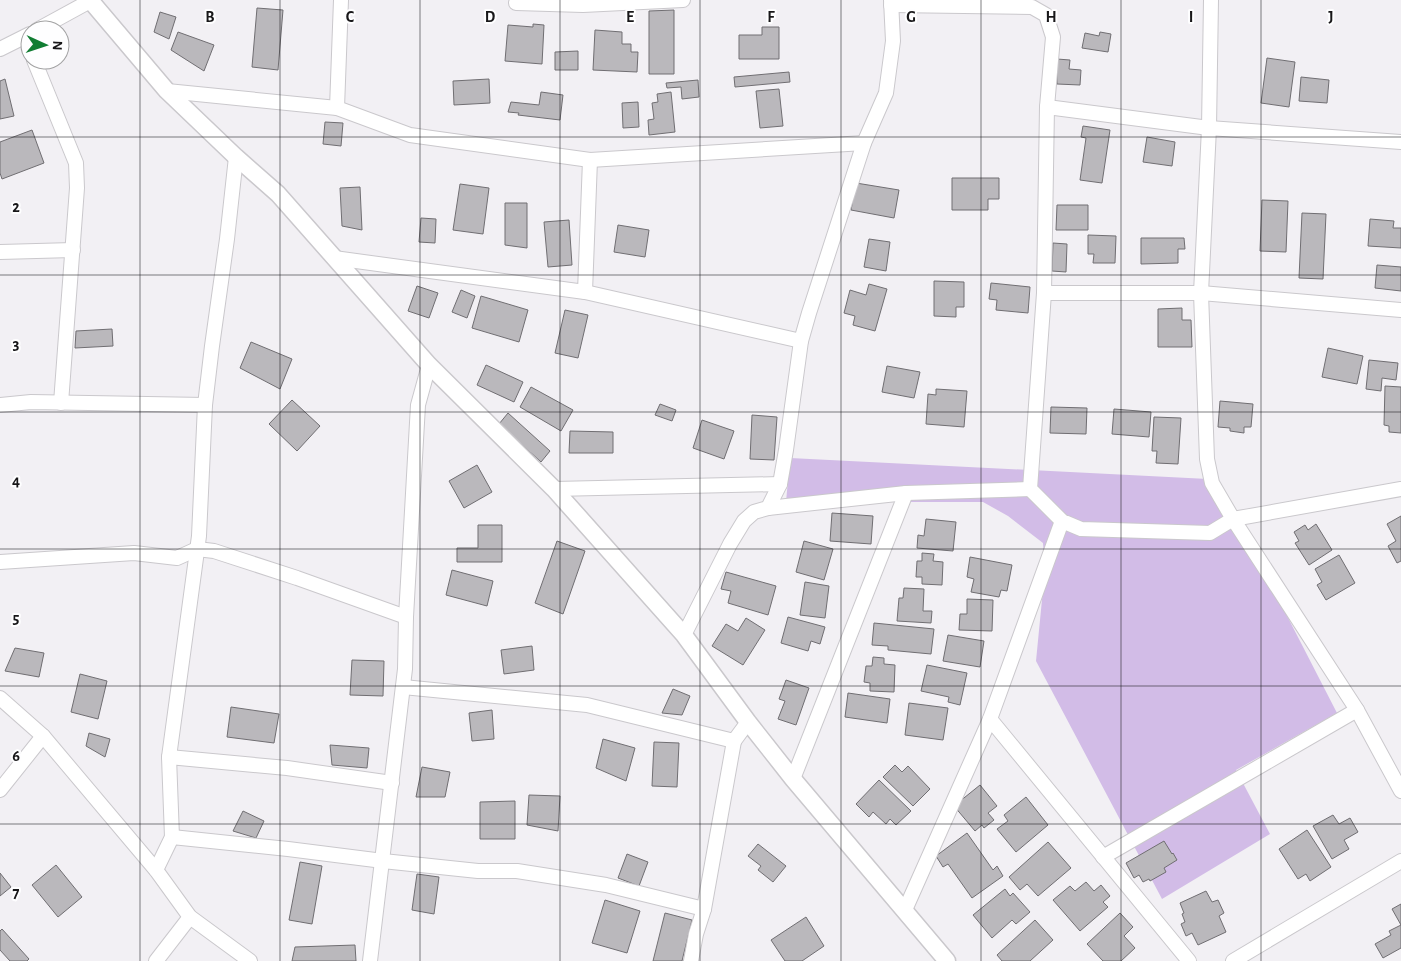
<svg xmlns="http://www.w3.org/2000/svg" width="1401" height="961" viewBox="0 0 1401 961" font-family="'Alegreya Sans',sans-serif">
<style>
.green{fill:#d2bce7}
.building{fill:#bab8bc;stroke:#706e72}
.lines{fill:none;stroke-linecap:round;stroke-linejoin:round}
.minor-casing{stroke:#cac8cc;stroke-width:16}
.tertiary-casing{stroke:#cac8cc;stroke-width:19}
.minor{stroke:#fff;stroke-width:14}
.tertiary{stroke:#fff;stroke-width:16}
.grid{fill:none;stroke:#181719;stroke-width:1;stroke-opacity:0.55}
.grid-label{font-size:16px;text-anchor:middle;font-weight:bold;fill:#181719;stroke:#fefeff;stroke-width:4;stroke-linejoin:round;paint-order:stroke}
</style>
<rect width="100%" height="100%" fill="#f2f0f4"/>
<path class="green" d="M790,458L1208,479L1248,540L1337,713L1236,770L1270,834L1162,899L1036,661L1045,569L1043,543L1008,516L983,502H786Z"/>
<g class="building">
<path d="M257,8L283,10L278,70L252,67Z"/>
<path d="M674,10V74H649V11Z"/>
<path d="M160,12L176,17L169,39L154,32Z"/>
<path d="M533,24L544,25L542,64L505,61L508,25L533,27Z"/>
<path d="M762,27H779V59H739V35H762Z"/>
<path d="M595,30L622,32V44H631V52H638L637,72L593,70Z"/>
<path d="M178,32L214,45L204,71L171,50Z"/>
<path d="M1100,32L1111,34L1108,52L1082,48L1085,33L1099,36Z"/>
<path d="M578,51V70H555V52Z"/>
<path d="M1267,58L1295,62L1289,107L1261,103Z"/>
<path d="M1057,59L1070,60L1069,69L1081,70L1080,85L1057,84Z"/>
<path d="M789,72L790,82L735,87L734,77Z"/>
<path d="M1301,77L1329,80L1327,103L1299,101Z"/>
<path d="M5,79L14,116L0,119V81Z"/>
<path d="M489,79L490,103L454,105L453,81Z"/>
<path d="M698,80L699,97L682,99L681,87L667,88L666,83Z"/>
<path d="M779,89L783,126L760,128L756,91Z"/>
<path d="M541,92L563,95L560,120L518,115L519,113L508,112L511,102L539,105Z"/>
<path d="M671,92L675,132L649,135L648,120L654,119L652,103L658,102L657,94Z"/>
<path d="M638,102L639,127L623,128L622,103Z"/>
<path d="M325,122L343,123L341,146L323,144Z"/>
<path d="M1083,126L1110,130L1102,183L1080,180L1086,138L1081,137Z"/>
<path d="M32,130L44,163L2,179L0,173V142Z"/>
<path d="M1147,137L1175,142L1172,166L1143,162Z"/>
<path d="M952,178H999V199H988V210H952Z"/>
<path d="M856,183L899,190L894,218L851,210Z"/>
<path d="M460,184L489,188L483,234L453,230Z"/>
<path d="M360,187L362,230L342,226L340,188Z"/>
<path d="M1262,200L1288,201L1286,252L1260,251Z"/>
<path d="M505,203H527V248L505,245Z"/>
<path d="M1057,205H1088V230H1056Z"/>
<path d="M1302,213L1326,214L1323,279L1299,278Z"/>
<path d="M421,218L436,219L435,243L419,242Z"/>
<path d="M1370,219L1394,221L1393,228H1401V248L1368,246Z"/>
<path d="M569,220L572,265L548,267L544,222Z"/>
<path d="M618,225L649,230L645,257L614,252Z"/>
<path d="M1088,235L1116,236L1115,263H1093L1094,254H1088Z"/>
<path d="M1141,238H1184L1185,249H1178V263L1141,264Z"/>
<path d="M869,239L890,242L886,271L864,267Z"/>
<path d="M1053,243L1067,244L1066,272L1052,271Z"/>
<path d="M1377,265L1401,267V291L1375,288Z"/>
<path d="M934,281L964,282V307H956V317L934,316Z"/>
<path d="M991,283L1030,287L1028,313L996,310L997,300L989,299Z"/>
<path d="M869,284L887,289L875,331L853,325L855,316L844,313L850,290L866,295Z"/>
<path d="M417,286L438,293L429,318L408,311Z"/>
<path d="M461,290L475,296L467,318L452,312Z"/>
<path d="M481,296L528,310L519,342L472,328Z"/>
<path d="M1182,308V320H1191L1192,347H1158V309Z"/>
<path d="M565,310L588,315L578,358L555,353Z"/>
<path d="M112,329L113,346L75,348L76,331Z"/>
<path d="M251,342L292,359L280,389L240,368Z"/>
<path d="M1328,348L1363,356L1357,384L1322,377Z"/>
<path d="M1369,360L1398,363L1396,380L1382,378L1381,391L1366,389Z"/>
<path d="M486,365L523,382L514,402L477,385Z"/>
<path d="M887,366L920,372L914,398L882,392Z"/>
<path d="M1385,386L1401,387V433L1389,432V426L1384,425Z"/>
<path d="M531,387L573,410L561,431L520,407Z"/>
<path d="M936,389L967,391L964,427L926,424L928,394L936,395Z"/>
<path d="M292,400L320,426L297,451L269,424Z"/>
<path d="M1220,401L1253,404L1251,427H1244V433L1230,431V428L1218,427Z"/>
<path d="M660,404L676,410L672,421L655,415Z"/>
<path d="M1051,407L1087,408L1086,434L1050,433Z"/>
<path d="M1114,409L1151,412L1149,437L1112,434Z"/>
<path d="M508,413L550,451L541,462L499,424Z"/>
<path d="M752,415L777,417L774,460L750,459Z"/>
<path d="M1154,417L1181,418L1178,464L1156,463L1157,451H1152Z"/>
<path d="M702,420L734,431L724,459L693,448Z"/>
<path d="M570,431L613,432V453H569Z"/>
<path d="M477,465L492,492L464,508L449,481Z"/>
<path d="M832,513L873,516L871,544L830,541Z"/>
<path d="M1401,516V561L1397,563L1388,546L1396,541L1387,524Z"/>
<path d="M926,519L956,522L953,551L917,548L918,535L924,536Z"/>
<path d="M1316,524L1332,550L1309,565L1295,543L1299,541L1294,532L1305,525L1308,530Z"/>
<path d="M478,525H502V562H457V548H478Z"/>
<path d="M557,541L585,551L563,614L535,603Z"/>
<path d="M804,541L833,549L824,580L796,572Z"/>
<path d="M922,553L934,554L933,561L943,562L942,585L922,584V577H916L917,561H922Z"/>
<path d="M1339,555L1355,583L1326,600L1317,585L1322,582L1315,569Z"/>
<path d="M970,557L1012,565L1007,591L1001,590L999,597L971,592L974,579L967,577Z"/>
<path d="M452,570L493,581L487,606L446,595Z"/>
<path d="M726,572L776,586L768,615L728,603L731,591L721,589Z"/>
<path d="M805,582L829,586L825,618L800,615Z"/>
<path d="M904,588L924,589L923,611H932L931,623L897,621L899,598H903Z"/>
<path d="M967,599L993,600L992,631L959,630L960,614H967Z"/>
<path d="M788,617L825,627L820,644L811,641L808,651L781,643Z"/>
<path d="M746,618L765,630L743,665L712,646L726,624L738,631Z"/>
<path d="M874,623L934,629L931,654L888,650V646L872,645Z"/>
<path d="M948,635L984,641L980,667L943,661Z"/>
<path d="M532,646L534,670L504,674L501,650Z"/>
<path d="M15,648L44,653L39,677L5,671Z"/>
<path d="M873,657L884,658V664L895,665L894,692L870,691V683L864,682L866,666H872Z"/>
<path d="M352,660L384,661L383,696L350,695Z"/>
<path d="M927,665L967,673L960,705L948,702L949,697L921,691Z"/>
<path d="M80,674L107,681L98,719L71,712Z"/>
<path d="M786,680L809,688L796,725L778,719L785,701L779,699Z"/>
<path d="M673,689L690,696L682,715L662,713Z"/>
<path d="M848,693L890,699L887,723L845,717Z"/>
<path d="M909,703L948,708L943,740L905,735Z"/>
<path d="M231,707L279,714L274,743L227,737Z"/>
<path d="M492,710L494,739L472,741L469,713Z"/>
<path d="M89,733L110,739L105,757L86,746Z"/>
<path d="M603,739L635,748L626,781L596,768Z"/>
<path d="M654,742L679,743L677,787L652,786Z"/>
<path d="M330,745L369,748L367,768L332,765Z"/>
<path d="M895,765L902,772L908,766L930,789L913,806L883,777Z"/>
<path d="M422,767L450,772L445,797H416Z"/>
<path d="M879,780L911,811L896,825L890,819L886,824L873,812L869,817L856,804Z"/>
<path d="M980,785L997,806L988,813L994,820L984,828L982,825L975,831L954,806Z"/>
<path d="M529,795L560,796L558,831L527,825Z"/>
<path d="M1026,797L1048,825L1016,852L997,829L1008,821L1004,815Z"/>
<path d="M515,801V839H480V802Z"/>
<path d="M243,811L264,821L256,838L233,831Z"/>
<path d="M1333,815L1339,824L1350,818L1358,832L1344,840L1349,849L1332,859L1313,826Z"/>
<path d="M1307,830L1331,867L1310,881L1306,874L1298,879L1279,849Z"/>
<path d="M967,833L993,870L997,866L1003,876L972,898L948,864L943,867L936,856Z"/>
<path d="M1164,841L1172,854L1173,853L1177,860L1164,868L1166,872L1150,881L1149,879L1143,882L1139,875L1134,878L1126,863Z"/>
<path d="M1048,842L1071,868L1038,896L1027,884L1020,890L1009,877Z"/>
<path d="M758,844L786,866L773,882L758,870L761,866L748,856Z"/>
<path d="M627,854L648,862L639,886L618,878Z"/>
<path d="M300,862L322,866L312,924L289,920Z"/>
<path d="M56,865L82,897L58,917L32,885Z"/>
<path d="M0,873L11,887L0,896Z"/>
<path d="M417,874L439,877L434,914L412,910Z"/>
<path d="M1086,882L1094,891L1101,885L1110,896L1103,902L1108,907L1080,931L1053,900L1070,886L1075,891Z"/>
<path d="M1005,889L1010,896L1013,893L1030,912L1016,924L1012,920L992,938L973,915Z"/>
<path d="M1206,891L1212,902L1218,900L1224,913L1219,916L1226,932L1198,945L1192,933L1186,936L1181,924L1185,922L1182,914L1184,913L1180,903Z"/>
<path d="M605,900L640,911L627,953L592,943Z"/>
<path d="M1401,904V948L1383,958L1375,944L1391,935L1389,931L1401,925L1392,909Z"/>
<path d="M665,913L692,920L682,961H653Z"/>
<path d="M1120,913L1133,927L1124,936L1135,948L1121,961H1103L1087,944Z"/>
<path d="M806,917L824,946L802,961H785L771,940Z"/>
<path d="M1035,920L1053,940L1030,961H1002L997,955Z"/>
<path d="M2,929L29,959L27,961H10L0,950V931Z"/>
<path d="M355,945L356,961H292L295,947Z"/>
</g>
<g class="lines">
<defs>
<g id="minor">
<path d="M1211,0L1209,128L1201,293L1207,459L1212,483L1233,519L1357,710L1401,791"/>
<path d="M516,3L583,5L683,0"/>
<path d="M891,5L1032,7L1046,15L1053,37L1047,107L1044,293L1030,489L1062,521L1081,529L1210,533L1233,519L1401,489"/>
<path d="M37,30L90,1"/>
<path d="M0,49L30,34"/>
<path d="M34,60L76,163L77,188L61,403"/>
<path d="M167,91L337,108L410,135L590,160L864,143"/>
<path d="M1047,107L1209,128L1401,142"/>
<path d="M337,108L341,0"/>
<path d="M0,252L73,250"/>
<path d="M334,258L585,292L590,160"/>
<path d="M585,292L801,341"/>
<path d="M1044,293H1201L1401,310"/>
<path d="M0,405L31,402L205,405"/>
<path d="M554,489L780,484"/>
<path d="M768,508L906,493L1030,489"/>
<path d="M0,562L134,553L177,558L197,549L214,551L297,578L406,617"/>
<path d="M684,635L730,544L744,521L754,512L768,508L780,484L786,450L801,341L809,313L864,143L886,93L893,41L891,0"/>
<path d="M403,687L587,705L734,741L748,722"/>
<path d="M0,698L43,736"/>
<path d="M990,719L1189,961"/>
<path d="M169,757L199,536L205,405L212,346L227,239L236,157"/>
<path d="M793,779L906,493"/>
<path d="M0,790L43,736L156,870L190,917L250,961"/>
<path d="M172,837L169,757L287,768L392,783"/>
<path d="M1103,857L1357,710"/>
<path d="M156,870L172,837L288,849L383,861L478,871H517L606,885L704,909"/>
<path d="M905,910L990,719L1062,521"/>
<path d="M156,961L190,917"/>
<path d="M370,961L405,669L406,617L418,405L429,365"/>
<path d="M691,961L696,934L704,909L734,741"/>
<path d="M1233,961L1401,861"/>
</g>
<path id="tertiary" d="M90,0L167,91L236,157L278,194L429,365L554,489L684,635L748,722L793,779L947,961"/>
</defs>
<use href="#minor" class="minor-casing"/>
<use href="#tertiary" class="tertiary-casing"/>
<use href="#minor" class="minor"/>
<use href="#tertiary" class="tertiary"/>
</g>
<path class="grid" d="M140,0V961M280,0V961M420,0V961M560,0V961M700,0V961M841,0V961M981,0V961M1121,0V961M1261,0V961M0,137H1401M0,275H1401M0,412H1401M0,549H1401M0,686H1401M0,824H1401"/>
<g class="grid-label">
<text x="210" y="22">B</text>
<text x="350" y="22">C</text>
<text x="490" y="22">D</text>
<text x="630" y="22">E</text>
<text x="771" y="22">F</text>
<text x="911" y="22">G</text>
<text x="1051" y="22">H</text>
<text x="1191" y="22">I</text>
<text x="1331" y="22">J</text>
<text x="16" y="212">2</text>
<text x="16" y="349">3</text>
<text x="16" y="486">4</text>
<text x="16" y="623">5</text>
<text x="16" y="761">6</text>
<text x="16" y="898">7</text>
</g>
<g transform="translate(45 45) rotate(93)"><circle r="24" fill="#fefeff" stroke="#a2a2a3"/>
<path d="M0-4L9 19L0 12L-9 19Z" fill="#117d33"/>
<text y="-8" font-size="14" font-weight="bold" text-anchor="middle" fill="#181719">N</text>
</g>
</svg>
